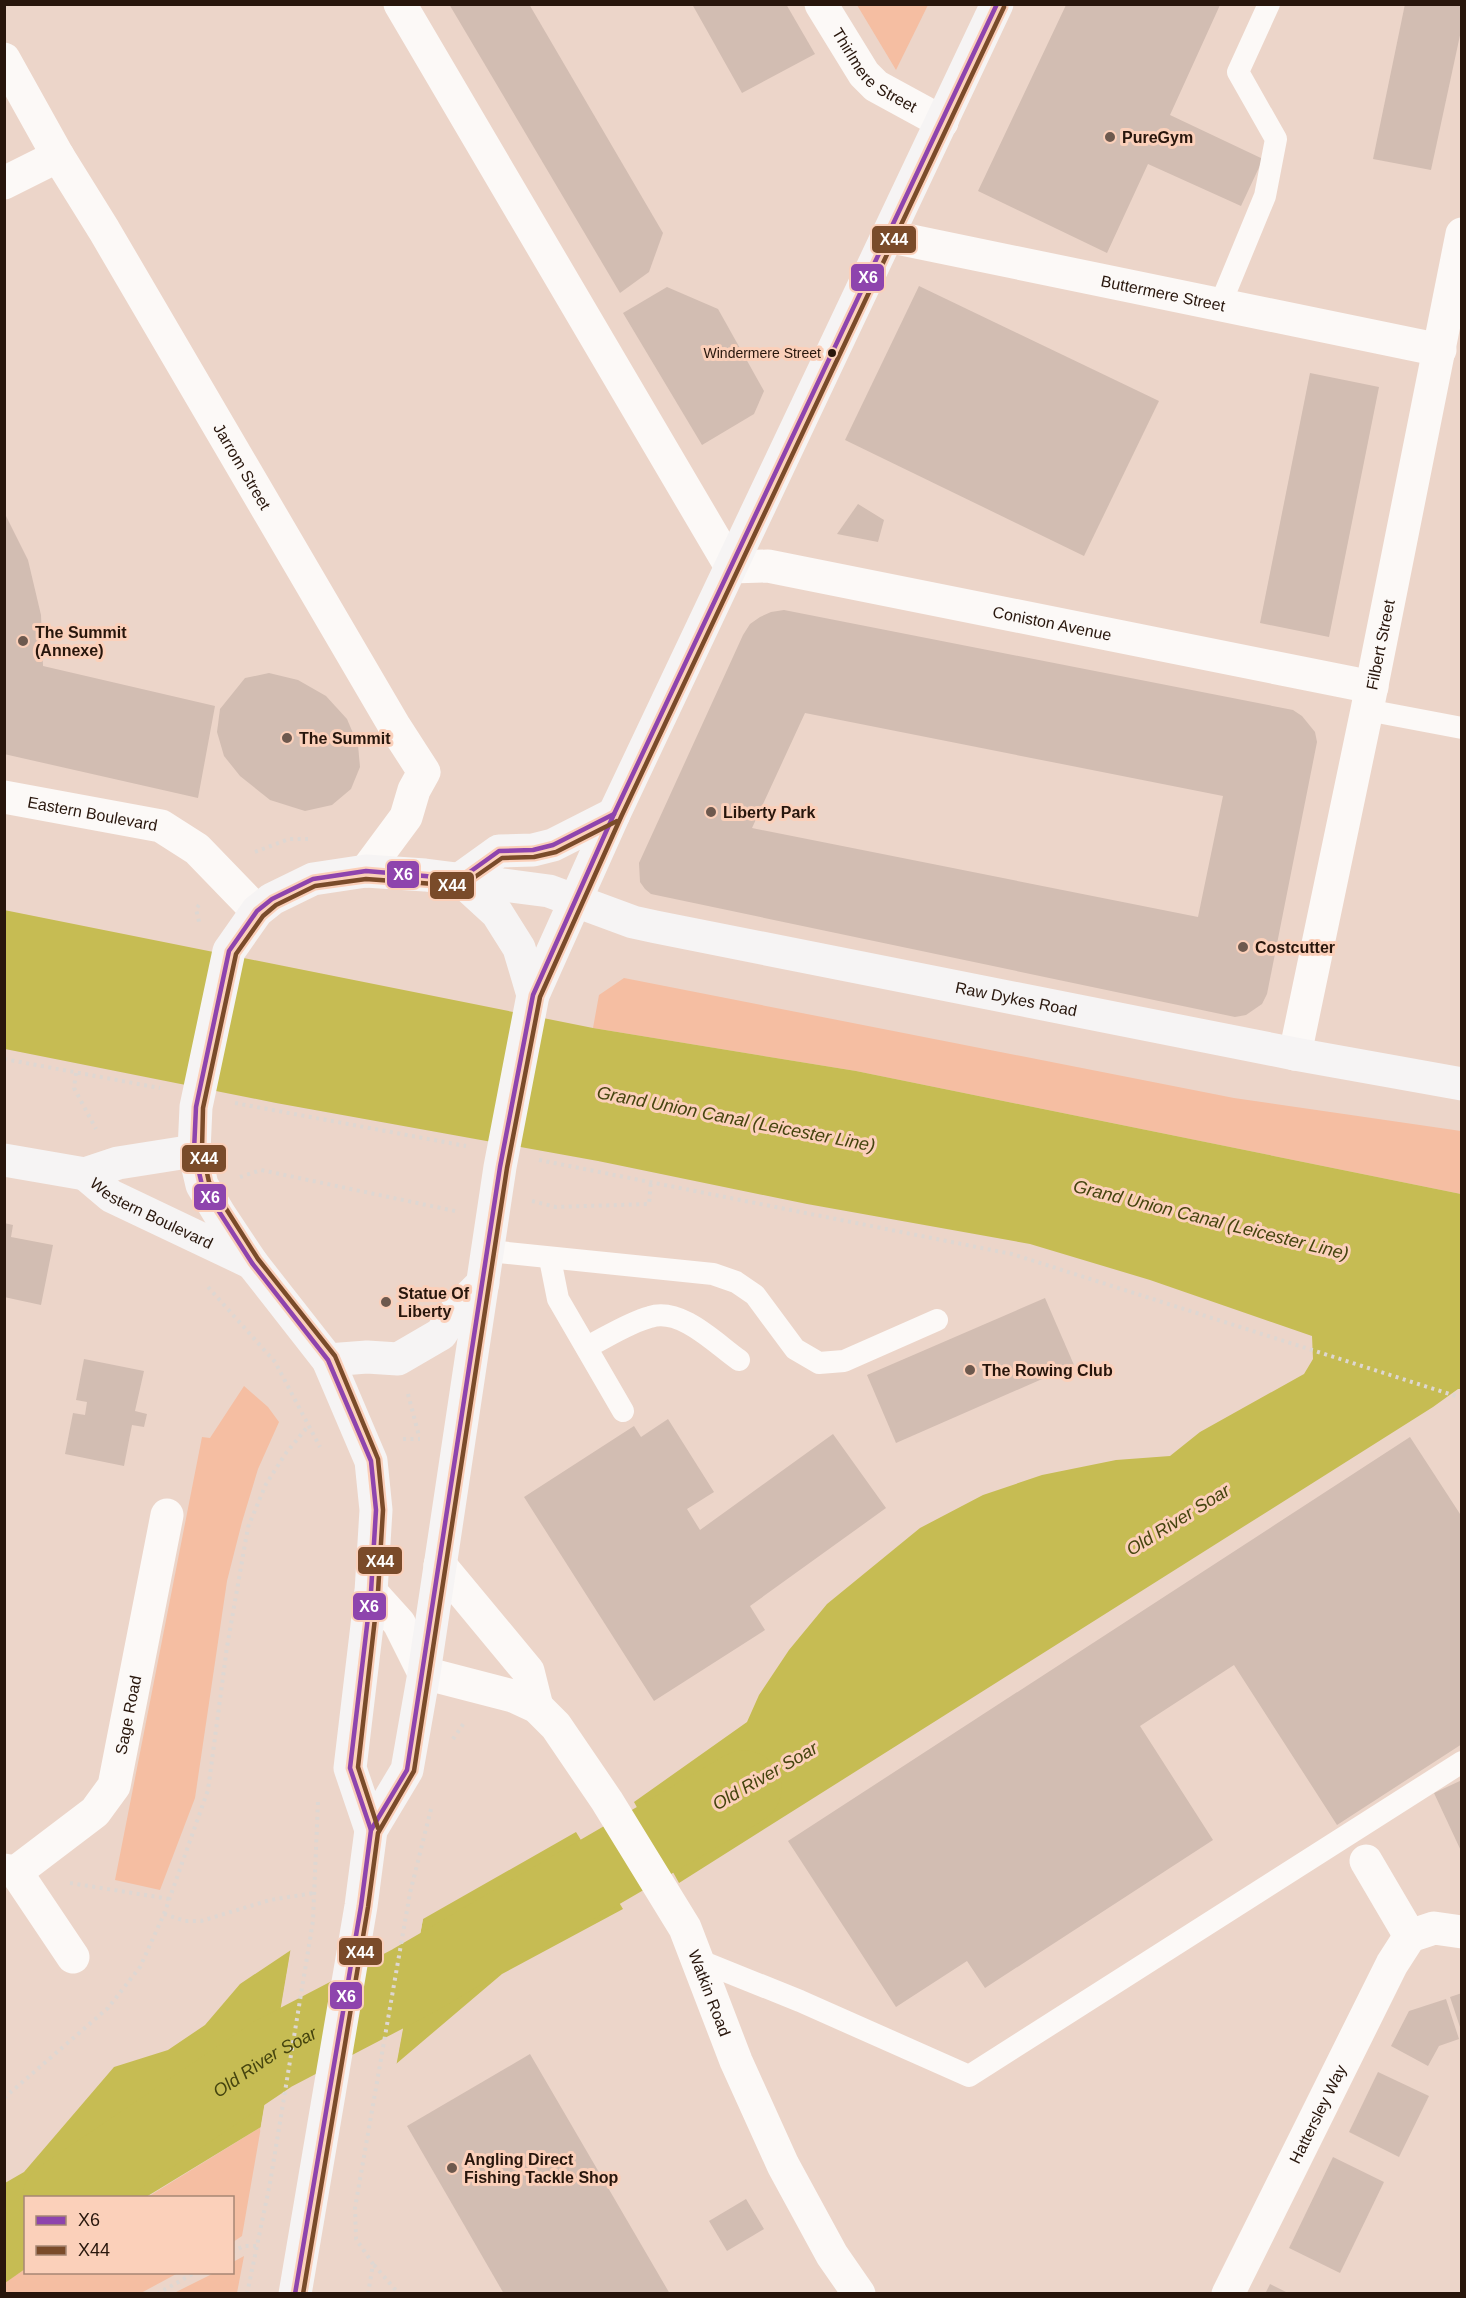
<svg xmlns="http://www.w3.org/2000/svg" width="1466" height="2298" viewBox="0 0 1466 2298" font-family="Helvetica,sans-serif">
<style>
.green{fill:#f5bea2}
.water{fill:#c6bc53}
.pier{fill:#ecd5c9}
.lines{fill:none;stroke-linecap:round;stroke-linejoin:round}
.river{stroke:#c6bc53;stroke-width:75}
.building{fill:#d2bdb2;fill-rule:evenodd}
.path{stroke:#ded7d2;stroke-width:4;stroke-dasharray:3 4.5;stroke-linecap:butt}
.lane{stroke:#fcf9f7;stroke-width:22}
.street{stroke:#fcf9f7;stroke-width:33}
.secondary{stroke:#f6f4f4;stroke-width:33}
.bus-1-casing{stroke:#fbd0ba;stroke-width:9}
.bus-2-casing{stroke:#fbd0ba;stroke-width:9}
.bus-1{stroke:#8e44ad;stroke-width:4.5}
.bus-2{stroke:#7a4b2a;stroke-width:4.5}
.poi-dot{fill:#6d594e;stroke:#fbd0ba;stroke-width:2}
.bus-dot{fill:#28160c;stroke:#fbd0ba;stroke-width:2}
.labels{text-anchor:middle;dominant-baseline:central;stroke-width:6;stroke-linejoin:round;paint-order:stroke}
.bus-label{font-size:14px;fill:#28160c;stroke:#fbd0ba;text-anchor:end}
.street-label{font-size:16px;fill:#28160c;stroke:#fbd0ba}
.poi-label{font-size:16px;font-weight:bold;fill:#28160c;stroke:#fbd0ba;text-anchor:start}
.water-label{font-size:18px;font-style:italic;fill:#45440e;stroke:#fbd0ba}
.line-badge{stroke:#fbd0ba;stroke-width:2}
.badge-label{font-size:16px;text-anchor:middle;font-weight:bold;fill:#fff}
</style>
<rect width="100%" height="100%" fill="#ecd5c9"/>
<g class="green">
<path d="M857,5H928L896,70Z"/>
<path d="M624,978L1234,1098L1461,1131V1194L856,1071L593,1028L599,995Z"/>
<path d="M244,1386L268,1407L279,1422L258,1469L242,1522L227,1581L195,1798L160,1890L115,1880L202,1437L210,1438Z"/>
<path d="M261,2127L242,2236L233,2242L232,2198H146Z"/>
<path d="M244,2256L237,2293H174L214,2273L232,2272L233,2262Z"/>
<path d="M25,2269L26,2272L178,2273L141,2293H5L4,2283Z"/>
</g>
<g class="water">
<path d="M4,910L593,1028L856,1071L1461,1194V1389H1458L1433,1407L679,1883L634,1802L747,1722L759,1695L789,1650L827,1604L920,1528L983,1495L1042,1475L1116,1460L1170,1456L1200,1432L1304,1374L1313,1359L1312,1336L1150,1280L1030,1244L807,1204L598,1161L276,1103L5,1049Z"/>
<path d="M576,1832L623,1909L502,1974L396,2064L423,1919Z"/>
<path d="M291,1950L261,2127L146,2197L26,2198L25,2269L5,2283V2183L24,2172L114,2067L168,2050L205,2025L240,1984Z"/>
</g>
<g class="pier">
<path d="M423,1915V1919L396,2067L393,2064L420,1918Z"/>
<path d="M291,1947L294,1951L264,2128L260,2131Z"/>
</g>
<g class="lines">
<path class="river" id="s1" d="M60,2198L273,2054L411,1982L744,1788"/>
</g>
<g class="building">
<path d="M449,4H529L663,233L649,272L620,293Z"/>
<path d="M692,4H786L815,54L742,93Z"/>
<path d="M1405,4H1462V26L1431,170L1373,159Z"/>
<path d="M1066,5H1220L1170,115L1263,159L1241,206L1148,164L1107,253L978,191Z"/>
<path d="M919,286L1159,401L1084,556L845,440Z"/>
<path d="M667,287L718,309L764,391L754,414L702,445L623,313Z"/>
<path d="M1310,373L1379,387L1329,637L1260,623Z"/>
<path d="M858,504L884,520L878,542L837,534Z"/>
<path d="M4,512L28,560L41,615L43,666L215,706L198,798L4,754Z"/>
<path d="M784,610L1293,710L1302,716L1315,732L1317,742L1267,994L1262,1004L1246,1015L1235,1017L651,894L645,889L640,882L639,863L743,635L750,624L760,617L771,612ZM805,713L1223,796L1198,917L752,828Z"/>
<path d="M269,673L298,680L326,696L347,719L358,745L360,767L351,789L332,805L305,811L270,800L240,776L224,756L217,732L220,709L245,678Z"/>
<path d="M4,1223L13,1225L11,1237L53,1245L41,1305L4,1297Z"/>
<path d="M1045,1298L1074,1365L896,1443L867,1375Z"/>
<path d="M84,1359L144,1371L135,1411L147,1414L144,1427L132,1425L124,1466L65,1454L73,1413L85,1415L87,1402L76,1400Z"/>
<path d="M668,1419L714,1492L687,1509L700,1530L833,1434L886,1508L750,1606L765,1630L654,1701L524,1497L634,1426L641,1437Z"/>
<path d="M1410,1437L1462,1517V1744L1337,1825L1234,1665L1140,1726L1213,1840L985,1988L967,1961L896,2007L788,1841Z"/>
<path d="M1462,1780V1853L1434,1793Z"/>
<path d="M1462,1993V2030H1461L1450,1997Z"/>
<path d="M1446,1999L1459,2039L1439,2046L1428,2066L1391,2046L1409,2011Z"/>
<path d="M530,2054L670,2294H504L407,2126Z"/>
<path d="M1378,2072L1429,2096L1399,2157L1349,2132Z"/>
<path d="M1333,2157L1384,2182L1340,2273L1289,2248Z"/>
<path d="M746,2199L764,2229L727,2251L709,2221Z"/>
<path d="M1270,2284L1290,2294H1265Z"/>
</g>
<g class="lines">
<g class="path">
<path d="M255,852L289,839H308"/>
<path d="M199,905L196,909L200,926"/>
<path d="M4,1059L160,1088"/>
<path d="M76,1073L74,1088L96,1129"/>
<path d="M235,1103L466,1146"/>
<path d="M539,1160L1012,1254L1462,1398"/>
<path d="M240,1177L261,1170L455,1211"/>
<path d="M532,1201L556,1207L649,1204L651,1181"/>
<path d="M208,1287L275,1362L320,1447"/>
<path d="M408,1394L419,1436"/>
<path d="M403,1439H420"/>
<path d="M453,1739L464,1723"/>
<path d="M70,1883L170,1899"/>
<path d="M164,1914L185,1921H201L270,1900L314,1893"/>
<path d="M4,2098L108,2008L140,1967L164,1914L208,1790L227,1647L248,1527L266,1484L286,1453L309,1425"/>
<path d="M232,2252L244,2246H256"/>
<path d="M374,2265L399,2294"/>
<path d="M157,2294L196,2272"/>
<path d="M247,2294L270,2183L313,1921L318,1801"/>
<path d="M368,2294L373,2264L356,2239L355,2208L410,1893L431,1809"/>
</g>
<g class="lane">
<path d="M1220,305L1265,196L1276,139L1238,72L1269,4"/>
<path d="M1367,710L1462,728"/>
<path d="M489,1251L713,1274L736,1282L755,1295L795,1349L819,1363L844,1361L937,1320"/>
<path d="M550,1259L558,1299L623,1411"/>
<path d="M587,1347C607,1337 628,1323 650,1317C681,1307 716,1344 739,1360"/>
<path d="M698,1960L800,2001L969,2076L1462,1762"/>
</g>
<g class="street">
<path id="s2" d="M400,4L731,567L768,566L1372,687"/>
<path id="s3" d="M821,4L864,74L876,86L942,122"/>
<path id="s4" d="M4,59L58,156L104,230L395,727L424,772L414,790L406,817L366,871"/>
<path d="M4,183L58,156"/>
<path id="s5" d="M887,236L1440,350"/>
<path id="s6" d="M4,797L161,826L197,849L257,911"/>
<path id="s7" d="M1295,1054L1367,710L1462,234"/>
<path d="M440,1565L528,1671L537,1707"/>
<path id="s8" d="M371,1592L399,1623L424,1673L513,1696L537,1707L556,1726L607,1801L685,1928L736,2061L783,2165L832,2255L859,2294"/>
<path d="M1366,1861L1410,1936"/>
<path id="s9" d="M4,1870L16,1872L95,1812L114,1786L167,1515"/>
<path d="M16,1872L73,1957"/>
<path id="s10" d="M1228,2294L1392,1964L1410,1936L1434,1928L1462,1932"/>
</g>
<g class="secondary">
<path d="M460,879L499,851L533,850L553,845L614,814"/>
<path d="M460,879L497,913L519,948L533,995"/>
<path d="M4,1160L85,1174L118,1163L194,1151"/>
<path id="s11" d="M85,1174L111,1196L252,1263"/>
<path d="M328,1360L367,1357L398,1359L441,1334L458,1308L483,1283"/>
<path id="s12" d="M371,1830L350,1768L371,1592L376,1510L371,1461L328,1360L252,1263L220,1215L202,1185L194,1151L196,1107L229,951L257,911L272,899L313,879L366,871L425,875L549,891L633,922L656,927L1295,1054L1462,1084"/>
<path d="M295,2294L361,1906L371,1830L407,1770L424,1673L500,1167L533,995L614,814L997,4"/>
</g>
<defs>
<g id="bus-1">
<path d="M371,1830L350,1768L371,1592L376,1510L371,1461L328,1360L252,1263L202,1185L194,1151L196,1107L229,951L257,911L272,899L313,879L366,871L460,879L499,851L533,850L553,845L614,814"/>
<path d="M295,2294L361,1906L371,1830L407,1770L500,1167L533,995L614,814L997,4"/>
</g>
<g id="bus-2">
<path d="M378,1828L358,1767L378,1592L383,1510L378,1459L335,1356L258,1259L209,1182L202,1150L203,1108L236,954L263,916L276,905L315,886L366,879L462,886L502,858L534,857L556,852L617,821"/>
<path d="M303,2294L368,1907L378,1833L414,1771L507,1168L540,997L621,817L1004,7"/>
</g>
</defs>
<use href="#bus-1" class="bus-1-casing"/>
<use href="#bus-2" class="bus-2-casing"/>
<use href="#bus-1" class="bus-1"/>
<use href="#bus-2" class="bus-2"/>
</g>
<g class="poi-dot">
<circle cx="1110" cy="137" r="6"/>
<circle cx="23" cy="641" r="6"/>
<circle cx="287" cy="738" r="6"/>
<circle cx="711" cy="812" r="6"/>
<circle cx="1243" cy="947" r="6"/>
<circle cx="386" cy="1302" r="6"/>
<circle cx="970" cy="1370" r="6"/>
<circle cx="452" cy="2168" r="6"/>
</g>
<circle class="bus-dot" cx="832" cy="353" r="5"/>
<g class="labels">
<g class="bus-label">
<text x="821" y="353">Windermere Street</text>
</g>
<g class="street-label">
<text stroke="none"><textPath href="#s3" startOffset="87">Thirlmere Street</textPath></text>
<text stroke="none"><textPath href="#s5" startOffset="282">Buttermere Street</textPath></text>
<text stroke="none"><textPath href="#s4" startOffset="472">Jarrom Street</textPath></text>
<text stroke="none"><textPath href="#s2" startOffset="980">Coniston Avenue</textPath></text>
<text stroke="none"><textPath href="#s7" startOffset="418">Filbert Street</textPath></text>
<text stroke="none"><textPath href="#s6" startOffset="90">Eastern Boulevard</textPath></text>
<text stroke="none"><textPath href="#s12" startOffset="1770">Raw Dykes Road</textPath></text>
<text stroke="none"><textPath href="#s11" startOffset="78">Western Boulevard</textPath></text>
<text stroke="none"><textPath href="#s9" startOffset="216">Sage Road</textPath></text>
<text stroke="none"><textPath href="#s8" startOffset="552">Watkin Road</textPath></text>
<text stroke="none"><textPath href="#s10" startOffset="201">Hattersley Way</textPath></text>
</g>
<g class="poi-label">
<text x="1122" y="137">PureGym</text>
<text x="35" y="632">The Summit<tspan x="35" dy="18">(Annexe)</tspan></text>
<text x="299" y="738">The Summit</text>
<text x="723" y="812">Liberty Park</text>
<text x="1255" y="947">Costcutter</text>
<text x="398" y="1293">Statue Of<tspan x="398" dy="18">Liberty</tspan></text>
<text x="982" y="1370">The Rowing Club</text>
<text x="464" y="2159">Angling Direct<tspan x="464" dy="18">Fishing Tackle Shop</tspan></text>
</g>
<g class="water-label">
<text transform="translate(736 1119) rotate(11)">Grand Union Canal (Leicester Line)</text>
<text transform="translate(1211 1220) rotate(14)">Grand Union Canal (Leicester Line)</text>
<text transform="translate(1178 1520) rotate(-32)">Old River Soar</text>
<text transform="translate(765 1776) rotate(-30)">Old River Soar</text>
<text stroke="none"><textPath href="#s1" startOffset="246">Old River Soar</textPath></text>
</g>
</g>
<g class="line-badge">
<rect x="871" y="225" width="46" height="29" rx="6" fill="#7a4b2a"/>
<rect x="850" y="263" width="35" height="29" rx="6" fill="#8e44ad"/>
<rect x="386" y="860" width="34" height="29" rx="6" fill="#8e44ad"/>
<rect x="429" y="871" width="46" height="29" rx="6" fill="#7a4b2a"/>
<rect x="181" y="1144" width="46" height="29" rx="6" fill="#7a4b2a"/>
<rect x="193" y="1183" width="34" height="28" rx="6" fill="#8e44ad"/>
<rect x="357" y="1546" width="46" height="29" rx="6" fill="#7a4b2a"/>
<rect x="352" y="1592" width="35" height="29" rx="6" fill="#8e44ad"/>
<rect x="338" y="1937" width="45" height="29" rx="6" fill="#7a4b2a"/>
<rect x="329" y="1981" width="34" height="29" rx="6" fill="#8e44ad"/>
</g>
<g class="badge-label">
<text x="894" y="245">X44</text>
<text x="868" y="283">X6</text>
<text x="403" y="880">X6</text>
<text x="452" y="891">X44</text>
<text x="204" y="1164">X44</text>
<text x="210" y="1203">X6</text>
<text x="380" y="1567">X44</text>
<text x="369" y="1612">X6</text>
<text x="360" y="1958">X44</text>
<text x="346" y="2002">X6</text>
</g>
<rect width="1466" height="2298" fill="none" stroke="#28160c" stroke-width="12"/>
<rect x="24" y="2196" width="210" height="78" fill="#fbd0ba" stroke="#a78674" stroke-width="1.5"/>
<rect x="36" y="2216" width="30" height="9" fill="#8e44ad" stroke="#a78674" stroke-width="1.5"/>
<text x="78" y="2226" font-size="18" fill="#28160c">X6</text>
<rect x="36" y="2246" width="30" height="9" fill="#7a4b2a" stroke="#a78674" stroke-width="1.5"/>
<text x="78" y="2256" font-size="18" fill="#28160c">X44</text>
</svg>
